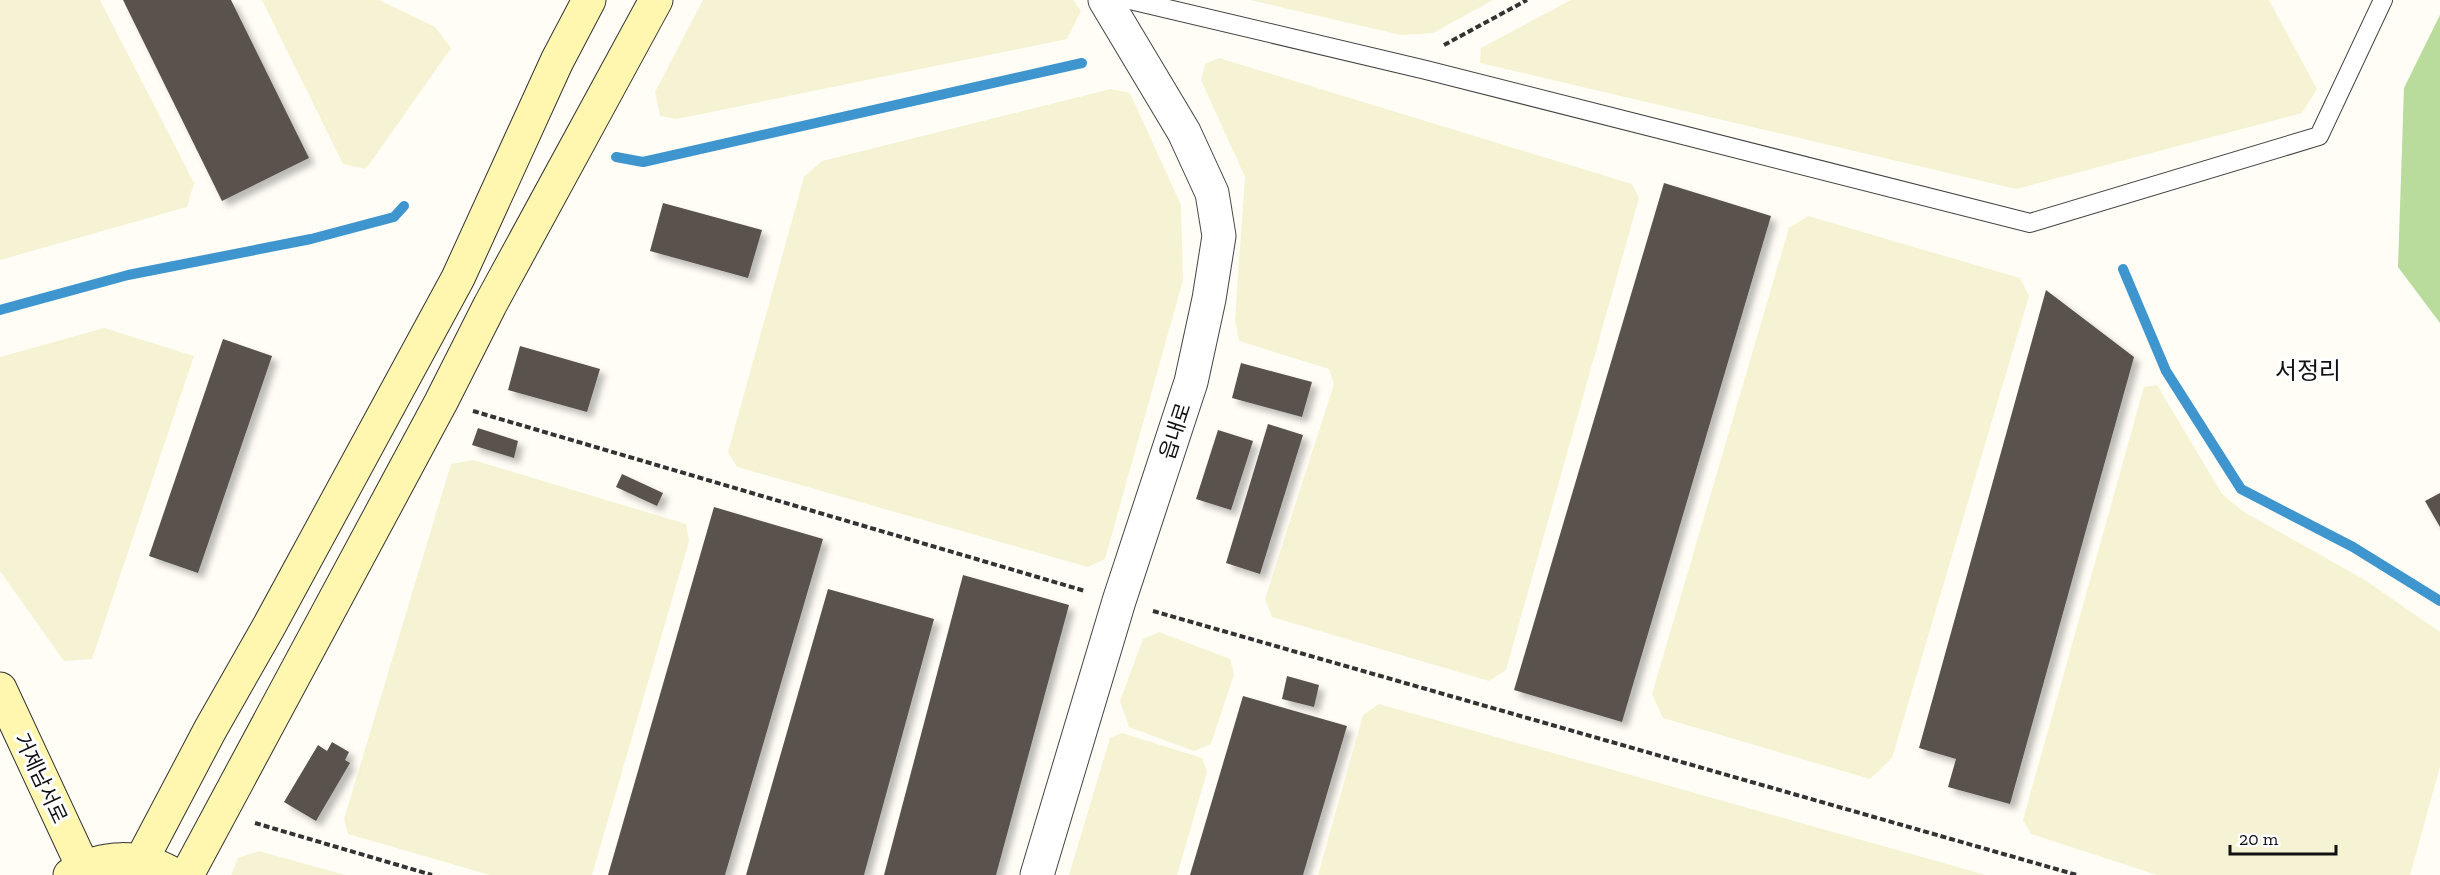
<svg xmlns="http://www.w3.org/2000/svg" width="2440" height="875" viewBox="0 0 2440 875" font-family="'Zilla Slab','Noto Sans KR',serif">
<style>
.farmland{fill:#f6f3d4}
.forest{fill:#b9dc9c}
.lines{fill:none;stroke-linecap:round;stroke-linejoin:round}
.stream{stroke:#3f96cf;stroke-width:10}
.building{fill:#5a524d;filter:url(#shadow)}
.lane-casing{stroke:#444;stroke-width:20}
.street-casing{stroke:#444;stroke-width:35}
.secondary-casing{stroke:#333;stroke-width:35}
.path{stroke:#333;stroke-width:4;stroke-dasharray:6 3;stroke-linecap:butt}
.lane{stroke:#fff;stroke-width:18}
.street{stroke:#fff;stroke-width:33}
.secondary{stroke:#fff6b0;stroke-width:33}
.labels{text-anchor:middle;dominant-baseline:central;stroke-width:6;stroke-linejoin:round;paint-order:stroke}
.street-label{font-size:21px;fill:#111;stroke:#fff}
.quarter-label{font-size:24px;fill:#111;stroke:#fff}
</style>
<defs>
<filter id="shadow"><feDropShadow dx="5.5" dy="5.5" stdDeviation="3" flood-color="#0004"/></filter>
</defs>
<rect width="100%" height="100%" fill="#fffdf5"/>
<g class="farmland">
<path d="M0,0H100L194,183L187,207L0,260Z"/>
<path d="M262,0H379L435,27L451,48L366,169L343,164Z"/>
<path d="M703,0H1073L1081,11L1067,39L677,119L660,116L655,92Z"/>
<path d="M1250,0H1493L1433,33L1401,35Z"/>
<path d="M1571,0H2269L2317,89L2302,113L2016,189L1480,63L1481,48Z"/>
<path d="M1219,58L1632,184L1639,198L1506,670L1489,681L1272,617L1265,599L1334,384L1329,369L1239,341L1235,320L1245,177L1201,80L1205,64Z"/>
<path d="M1111,89L1130,93L1181,205L1183,280L1105,559L1088,567L737,467L728,452L804,177L822,161Z"/>
<path d="M1808,216L2020,278L2029,296L1892,758L1870,779L1663,718L1652,694L1789,228Z"/>
<path d="M104,328L194,356L92,659L64,661L0,571V357Z"/>
<path d="M2157,385L2222,494L2244,512L2365,580L2440,632V767L2410,875H2157L2031,834L2023,820L2144,387Z"/>
<path d="M473,460L686,524L689,541L592,875H490L348,834L344,819L451,464Z"/>
<path d="M1159,632L1230,659L1234,674L1211,744L1194,751L1129,727L1120,701L1143,639Z"/>
<path d="M1379,704L1986,875H1318L1363,715Z"/>
<path d="M1122,733L1202,758L1207,772L1177,875H1069L1110,738Z"/>
<path d="M259,851L345,875H231L238,858Z"/>
</g>
<path class="forest" d="M2440,15V323L2398,267L2404,88Z"/>
<g class="lines">
<g class="stream">
<path d="M616,157L643,162L1082,63"/>
<path d="M2123,269L2166,371L2241,489L2353,547L2440,601"/>
<path d="M0,310L128,275L311,239L394,217L404,206"/>
</g>
</g>
<g class="building">
<path d="M123,0H231L309,158L222,201Z"/>
<path d="M1664,183L1771,216L1622,722L1514,690Z"/>
<path d="M663,203L762,230L748,278L650,251Z"/>
<path d="M2046,290L2134,357L2010,804L1948,787L1956,759L1919,748Z"/>
<path d="M223,339L272,356L198,573L149,556Z"/>
<path d="M520,346L600,369L587,412L508,390Z"/>
<path d="M1241,363L1312,382L1302,417L1232,398Z"/>
<path d="M1268,424L1303,435L1260,574L1226,563Z"/>
<path d="M478,428L518,441L514,458L472,445Z"/>
<path d="M1218,430L1253,441L1231,510L1196,499Z"/>
<path d="M622,474L663,493L657,506L616,487Z"/>
<path d="M2440,493V527L2425,501Z"/>
<path d="M714,507L823,539L725,875H608Z"/>
<path d="M963,575L1069,605L996,875H884Z"/>
<path d="M828,589L934,619L864,875H746Z"/>
<path d="M1287,676L1319,685L1314,707L1282,699Z"/>
<path d="M1243,696L1347,726L1303,875H1190Z"/>
<path d="M332,742L349,752L345,760L350,763L316,821L284,802L318,745L327,751Z"/>
</g>
<g class="lines">
<defs>
<path id="lane" d="M1130,0L1426,70L2030,223L2319,136L2383,0"/>
<path id="street" d="M1037,875L1119,601L1191,382L1209,299L1219,236L1212,193L1184,132L1105,0"/>
<g id="secondary">
<path d="M0,689L83,867"/>
<path d="M141,861L210,730L268,628L458,278L557,61L589,0"/>
<path d="M70,875C103,855 140,854 174,875"/>
<path d="M187,875L441,402L490,305L656,0"/>
</g>
</defs>
<use href="#lane" class="lane-casing"/>
<use href="#street" class="street-casing"/>
<use href="#secondary" class="secondary-casing"/>
<g class="path">
<path d="M1444,45L1527,0"/>
<path d="M473,411L1085,591"/>
<path d="M1153,611L2077,875"/>
<path d="M255,823L432,875"/>
</g>
<use href="#lane" class="lane"/>
<use href="#street" class="street"/>
<use href="#secondary" class="secondary"/>
</g>
<g class="labels">
<g class="street-label">
<text transform="translate(1175 431) rotate(-72)">읍내로</text>
<text transform="translate(41 778) rotate(65)">거제남서로</text>
</g>
<g class="quarter-label">
<text x="2308" y="370">서정리</text>
</g>
</g>
<path d="M2230 845v9h106v-9" fill="none" stroke="#111111" stroke-width="3"/>
<text x="2239" y="845" font-size="18" fill="#111111" stroke="#ffffff" stroke-width="4.5" paint-order="stroke">20 m</text>
</svg>
